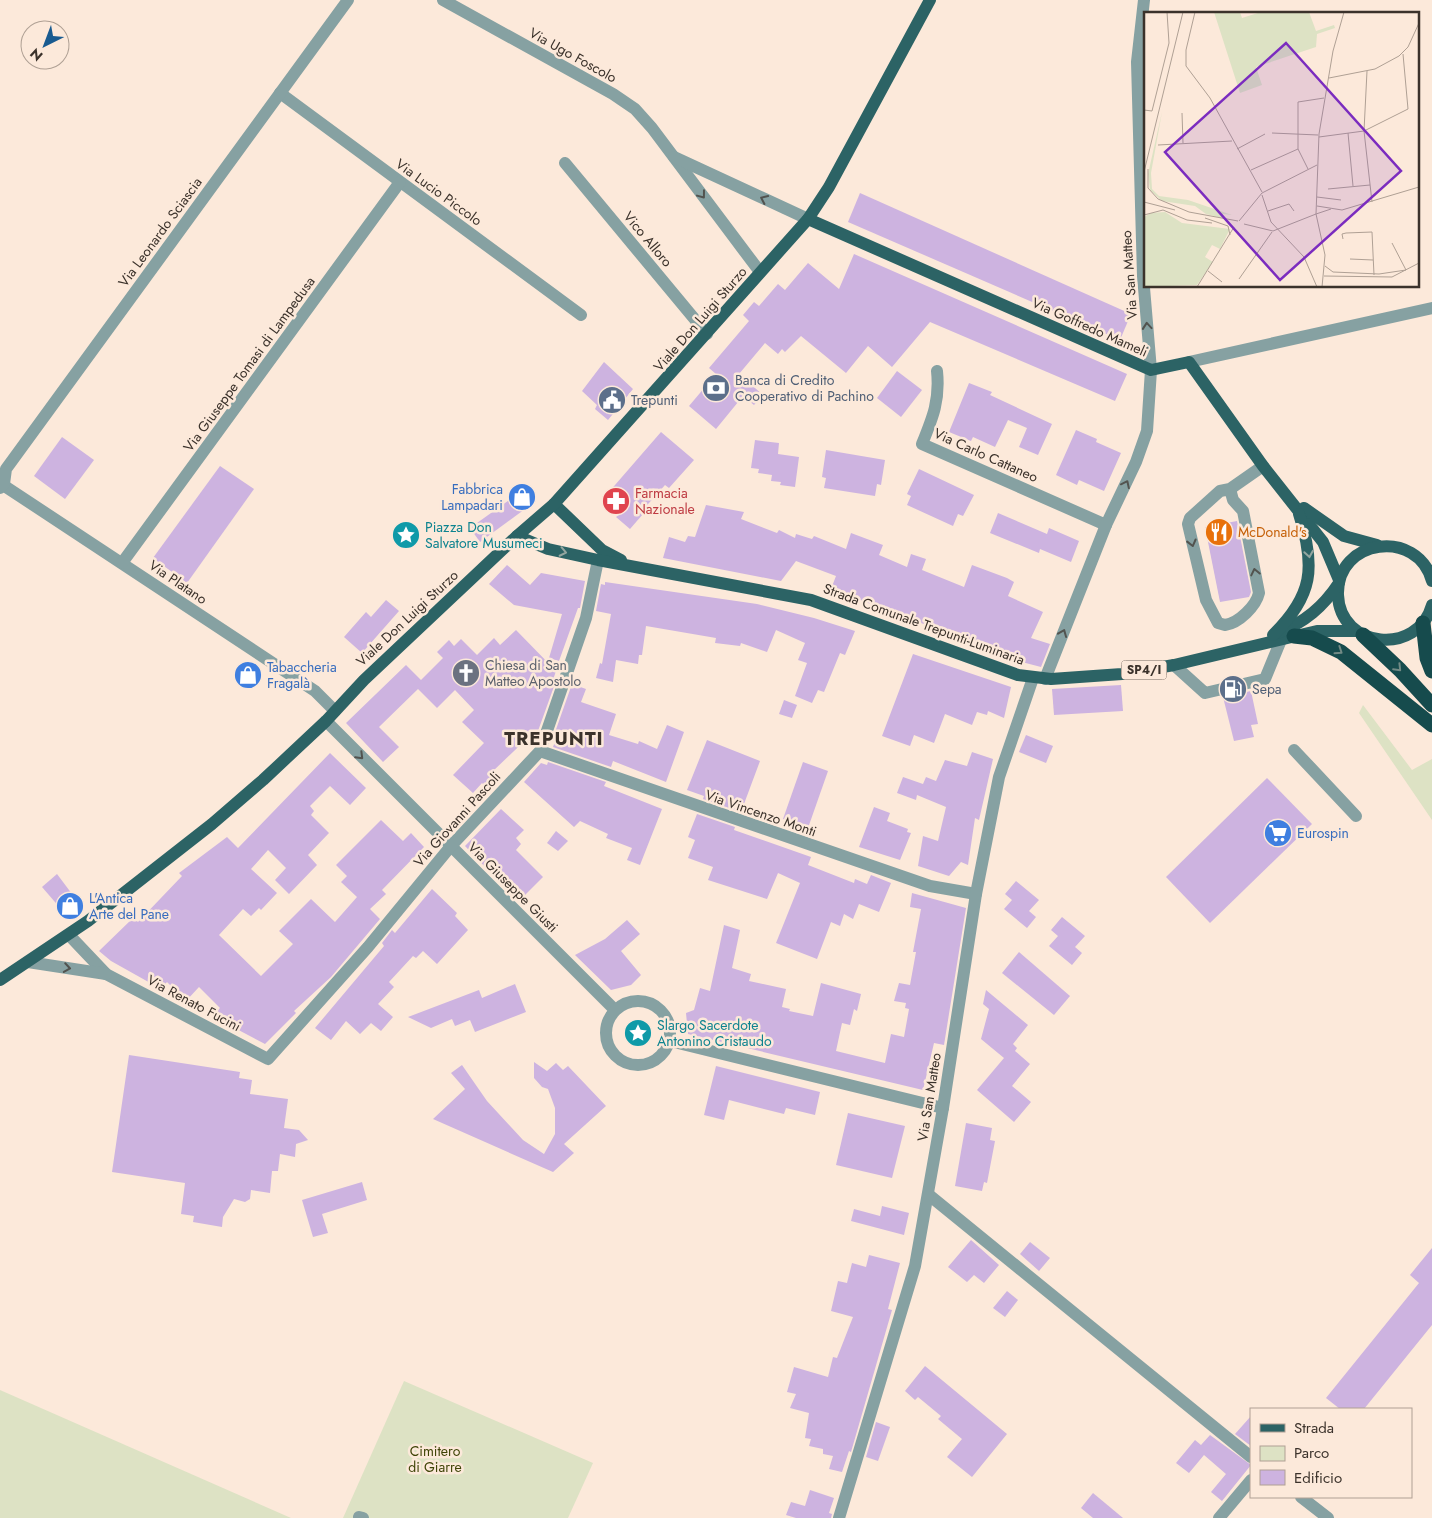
<svg xmlns="http://www.w3.org/2000/svg" width="1432" height="1518" viewBox="0 0 1432 1518" font-family="Jost,sans-serif">
<style>
.green{fill:#dde2c4}
.building{fill:#cdb3e0}
.lines{fill:none;stroke-linecap:round;stroke-linejoin:round}
.minor{stroke:#86a1a2;stroke-width:12}
.major{stroke:#2c6365;stroke-width:12}
.highway{stroke:#164b4d;stroke-width:15}
.oneway{stroke:#52534f}
.oneway2{stroke:#94a6a0}
.oneway3{stroke:#728a85}
.labels{text-anchor:middle;dominant-baseline:central;stroke-width:5;stroke-linejoin:round;paint-order:stroke}
.shield{fill:#fce9da;stroke:#756960;stroke-width:1}
.shield-label{font-size:12px;font-weight:bold;fill:#3b322b}
.street-label{font-size:14px;fill:#3b322b;stroke:#fce9da}
.service-label{font-size:14px;fill:#4e5e75;stroke:#fce9da;text-anchor:start}
.shop-label{font-size:14px;fill:#366cbe;stroke:#fce9da;text-anchor:start}
.health-label{font-size:14px;fill:#be3a42;stroke:#fce9da;text-anchor:start}
.culture-label{font-size:14px;fill:#0d838f;stroke:#fce9da;text-anchor:start}
.food-label{font-size:14px;fill:#c56008;stroke:#fce9da;text-anchor:start}
.worship-label{font-size:14px;fill:#5b616d;stroke:#fce9da;text-anchor:start}
.park-label{font-size:14px;fill:#3e4306;stroke:#fce9da}
.district-label{font-size:19px;font-weight:bold;letter-spacing:1px;fill:#3b322b;stroke:#fce9da}
.inset-road{fill:none;stroke:#afa094;stroke-width:1}
.view{fill:#7b2cbf;fill-opacity:0.15;stroke:#7b2cbf;stroke-width:2.5}
.inset-edge{fill:none;stroke:#3b322b;stroke-width:2.5}
</style>
<rect width="100%" height="100%" fill="#fce9da"/>
<g class="green">
<path d="M1363,705L1412,770L1432,759V820L1359,713Z"/>
<path d="M404,1381L593,1463L568,1518H343Z"/>
<path d="M0,1390L291,1518H0Z"/>
</g>
<g class="building">
<path d="M860,193L1131,314L1120,340L848,222Z"/>
<path d="M854,254L1127,374L1115,401L930,322L892,367L868,346L846,373L801,336L785,352L782,349L778,354L765,343L739,374L763,395L754,405L743,396L716,429L689,406L716,374L709,368L749,321L743,315L754,302L759,306L778,284L785,290L808,263L839,289Z"/>
<path d="M604,362L633,389L608,420L595,409L597,405L582,391Z"/>
<path d="M897,371L922,390L901,417L877,398Z"/>
<path d="M969,383L992,392L990,395L1052,424L1038,455L1019,447L1027,428L1008,420L995,447L973,437L971,441L949,432Z"/>
<path d="M1076,430L1097,439L1096,442L1121,453L1104,491L1079,480L1077,485L1056,475Z"/>
<path d="M661,432L694,460L669,488L665,485L641,512L643,514L630,529L616,517L619,515L602,500Z"/>
<path d="M62,437L94,460L65,499L34,476Z"/>
<path d="M755,440L779,443L778,454L799,457L795,487L780,485L781,482L771,481L772,475L758,473L759,469L751,468Z"/>
<path d="M826,450L885,460L881,485L877,484L875,496L824,488L826,478L822,477Z"/>
<path d="M220,466L254,489L187,583L153,558Z"/>
<path d="M919,469L974,495L963,516L958,514L953,526L907,505L911,496L907,494Z"/>
<path d="M526,488L536,501L480,542L470,528Z"/>
<path d="M706,505L744,512L741,519L777,533L779,530L795,538L796,534L812,539L814,536L846,549L851,533L883,545L879,555L907,567L911,554L926,559L922,570L964,587L972,565L1007,578L1014,582L1008,596L1043,612L1031,638L1050,644L1041,667L994,655L973,646L974,643L831,589L836,576L796,561L781,581L663,558L669,537L685,542L688,536L695,537Z"/>
<path d="M998,513L1047,534L1049,528L1079,541L1071,562L1040,549L1039,553L990,533Z"/>
<path d="M1237,521L1251,592L1249,597L1220,602L1205,527Z"/>
<path d="M507,565L530,585L541,573L585,581L580,608H578L559,661L549,658L562,614L514,605L489,584Z"/>
<path d="M605,582L757,604L814,618L855,631L845,655L840,653L824,692L818,690L812,703L795,696L807,663L798,660L805,643L776,630L767,652L741,643L740,646L715,643L716,638L646,626L642,655H639L638,664L616,660L613,682L596,678L600,663L602,664L611,614L596,611L601,584L605,585Z"/>
<path d="M386,600L399,611L362,653L344,637L366,612L371,617Z"/>
<path d="M516,630L556,671L554,677L557,678L538,731L536,730L492,772L500,779L489,790L482,783L473,793L453,775L484,743L462,722L474,710L455,690L437,708L418,689L379,727L399,747L383,762L346,723L406,665L421,680L443,658L437,652L449,640L454,646L461,639L477,655L494,638L500,645Z"/>
<path d="M913,654L1011,687L1004,718L988,711L987,715L977,712L972,725L945,714L934,743L914,735L910,746L882,736Z"/>
<path d="M572,684L586,689L581,702L616,714L609,735L638,744L639,741L657,749L667,725L684,732L666,782L613,761L611,767L553,747L556,739L553,738Z"/>
<path d="M1121,685L1123,711L1054,715L1052,689Z"/>
<path d="M1251,691L1258,724L1251,725L1254,737L1234,741L1223,697Z"/>
<path d="M784,700L797,705L792,718L779,714Z"/>
<path d="M1026,735L1053,746L1046,763L1019,752Z"/>
<path d="M707,740L760,761L741,812L703,799L704,796L687,790Z"/>
<path d="M972,752L993,759L979,820L975,818L968,865L961,862L949,876L918,866L923,836L938,841L946,807L917,795L916,800L897,793L903,777L923,784L926,777L936,781L945,760L967,766Z"/>
<path d="M330,753L366,788L350,805L330,786L310,806L314,811L311,815L329,833L308,855L317,865L289,894L275,880L286,868L268,850L251,869L277,893L261,910L259,908L251,916L243,909L219,935L261,976L293,944L279,931L311,899L335,922L357,897L341,882L347,876L336,865L381,820L403,841L411,833L424,847L382,890L386,894L370,909L380,919L331,977L294,1011L296,1013L265,1044L212,1016L220,1008L199,987L186,1001L167,982L161,989L111,961L99,951L133,918L138,922L182,876L179,873L227,837L238,848Z"/>
<path d="M548,762L606,782L604,786L662,809L640,865L627,860L632,848L606,838L608,834L580,821L574,827L524,782L541,763L547,765Z"/>
<path d="M803,762L828,771L808,828L783,819Z"/>
<path d="M1267,778L1312,824L1210,923L1166,877Z"/>
<path d="M874,807L890,813L887,821L908,829L907,832L911,833L900,860L859,847Z"/>
<path d="M501,809L524,830L516,838L521,844L516,850L543,877L524,896L518,890L512,895L465,846Z"/>
<path d="M697,814L735,827L734,830L811,857L808,865L854,883L855,879L867,884L871,875L891,883L879,912L859,904L853,919L844,914L840,926L831,922L817,959L776,943L800,883L778,873L767,899L708,880L713,867L688,858L695,840L688,837Z"/>
<path d="M556,831L568,841L558,851L547,843Z"/>
<path d="M57,874L81,906L67,916L42,887Z"/>
<path d="M1016,881L1039,900L1029,911L1036,917L1027,928L1004,909L1012,900L1005,894Z"/>
<path d="M432,889L457,913L455,916L468,930L437,964L423,951L416,958L413,956L389,982L394,987L378,1004L393,1017L381,1031L371,1023L360,1034L346,1021L331,1040L315,1028L384,946L382,943L392,930L395,933Z"/>
<path d="M912,893L966,908L944,1045L934,1043L923,1090L688,1034L686,1013L694,1010L700,988L710,991L724,925L740,930L732,968L751,974L749,981L786,989L782,1007L790,1009L789,1011L813,1016L821,983L861,994L857,1011L854,1009L850,1025L842,1023L836,1051L885,1063L891,1034L904,1037L909,1009L905,1008L906,1003L894,1001L899,983L910,985L916,952H913L921,909L910,907Z"/>
<path d="M1062,917L1085,936L1075,947L1082,953L1072,965L1049,946L1058,936L1051,930Z"/>
<path d="M627,920L640,934L621,951L641,975L631,985L611,990L575,955L605,939Z"/>
<path d="M1019,952L1070,996L1054,1015L1002,973Z"/>
<path d="M515,984L526,1012L475,1032L470,1020L455,1026L452,1019L431,1028L408,1017L479,990L482,998Z"/>
<path d="M986,990L1028,1025L1013,1044L1017,1048L1015,1051L1030,1064L1012,1086L1031,1102L1014,1122L977,1090L1004,1058L981,1039L989,1009L983,1004Z"/>
<path d="M129,1055L240,1072L239,1078L252,1080L250,1094L288,1099L284,1128L299,1130L308,1140L296,1144L295,1157L280,1154L278,1171H272L270,1193L251,1190L250,1199L245,1202L234,1199L223,1217L222,1227L193,1222L194,1216L181,1214L185,1183L112,1172Z"/>
<path d="M534,1062L547,1071L556,1063L563,1070L568,1066L606,1106L564,1144L574,1153L553,1172L433,1119L465,1089L451,1073L462,1065L487,1101L523,1140L544,1154L555,1134V1108L548,1089L542,1087L534,1078Z"/>
<path d="M716,1066L820,1092L815,1115L786,1108L784,1114L729,1100L724,1120L704,1115Z"/>
<path d="M848,1113L905,1126L892,1178L836,1165Z"/>
<path d="M966,1123L992,1128L990,1140L995,1141L987,1183L984,1182L982,1191L955,1186Z"/>
<path d="M362,1182L367,1200L322,1214L328,1233L313,1237L302,1200Z"/>
<path d="M882,1206L909,1213L904,1235L851,1221L854,1209L880,1216Z"/>
<path d="M971,1240L999,1265L984,1283L974,1275L967,1282L948,1267Z"/>
<path d="M1030,1242L1050,1258L1039,1271L1020,1254Z"/>
<path d="M1432,1248V1325L1364,1409H1340L1326,1398L1419,1283L1410,1275Z"/>
<path d="M869,1255L900,1263L888,1309L892,1310L851,1452L849,1451L842,1472L829,1469L833,1456L823,1454V1449L809,1446L811,1439L805,1438L809,1413L790,1408L796,1394L787,1392L794,1367L828,1377L833,1357L837,1358L853,1317L831,1311L838,1281L847,1283L852,1263L866,1267Z"/>
<path d="M1007,1291L1018,1300L1005,1317L993,1308Z"/>
<path d="M925,1366L1007,1434L972,1477L947,1457L962,1439L938,1419L941,1416L918,1397L915,1400L905,1391Z"/>
<path d="M1251,1416V1446L1235,1434Z"/>
<path d="M876,1422L890,1427L878,1461L866,1457Z"/>
<path d="M1210,1435L1251,1465L1222,1501L1211,1492L1226,1474L1204,1455L1189,1473L1176,1463L1195,1440L1201,1445Z"/>
<path d="M810,1490L834,1498L829,1513L832,1514L831,1518H796L786,1515L791,1502L805,1506Z"/>
<path d="M1093,1493L1123,1518H1093L1081,1508Z"/>
</g>
<g class="lines">
<g class="minor">
<path d="M443,0L613,94L635,109L652,128L760,272"/>
<path d="M280,93L581,315"/>
<path d="M674,157L808,219"/>
<path d="M565,163L707,334"/>
<path d="M1189,362L1432,308"/>
<path d="M937,371C940,400 933,417 922,444L1106,525"/>
<path d="M0,483L315,691L335,711"/>
<path d="M0,488L4,484L6,469L348,0"/>
<path d="M1230,489L1233,500L1243,511L1259,593C1256,606 1239,623 1225,625L1218,623L1206,600L1188,524L1190,518L1220,491L1230,489L1263,466"/>
<path d="M122,563L400,182"/>
<path d="M1174,665L1205,693L1265,679L1281,640"/>
<path d="M1045,679L1106,525L1136,462L1147,431L1151,370L1143,276L1137,62L1144,0"/>
<path d="M326,721L615,1010"/>
<path d="M1294,750L1356,816"/>
<path d="M540,751L930,886L976,894"/>
<path d="M69,935L106,974L268,1059L368,947L451,846L540,751L586,618L598,560"/>
<path d="M28,962L106,974"/>
<circle cx="638" cy="1033" r="32"/>
<path d="M670,1041L943,1108"/>
<path d="M929,1195L1251,1457"/>
<path d="M1301,1497L1328,1518"/>
<path d="M359,1517L363,1518"/>
<path d="M839,1518L915,1266L943,1108L976,894L999,777L1033,678"/>
<path d="M1219,1518L1251,1480"/>
</g>
<g class="major">
<path d="M808,219L1151,370L1189,362L1263,466L1323,542L1339,580"/>
<path d="M554,504L602,550L621,560"/>
<path d="M1304,508L1344,536L1377,545"/>
<path d="M517,536L548,549L598,560L811,600L1018,675L1051,679L1122,674L1174,665L1317,631H1356"/>
<path d="M1432,581C1418,528 1336,538 1338,595C1340,649 1418,656 1432,605"/>
<path d="M1278,633C1305,622 1323,607 1339,583"/>
<path d="M1273,635C1313,596 1316,567 1299,514"/>
<path d="M0,980L88,921L212,824L263,780L326,721L364,680L517,536L554,504L808,219L829,187L930,0"/>
</g>
<g class="highway">
<path d="M1423,623L1427,658L1432,671"/>
<path d="M1363,635L1400,670L1432,705"/>
<path d="M1294,636L1312,638L1341,652L1432,725"/>
</g>
</g>
<defs><path id="oneway-chevron" d="M-2-3.5L2.5 0L-2 3.5" fill="none" stroke-width="1.6" stroke-linecap="round" stroke-linejoin="round" transform="scale(1.25)"/></defs>
<g class="oneway">
<use href="#oneway-chevron" transform="translate(702 195) rotate(53)"/>
<use href="#oneway-chevron" transform="translate(764 199) rotate(-155)"/>
<use href="#oneway-chevron" transform="translate(1147 326) rotate(-95)"/>
<use href="#oneway-chevron" transform="translate(1126 484) rotate(-64)"/>
<use href="#oneway-chevron" transform="translate(1192 543) rotate(76)"/>
<use href="#oneway-chevron" transform="translate(1255 572) rotate(-102)"/>
<use href="#oneway-chevron" transform="translate(1063 633) rotate(-68)"/>
<use href="#oneway-chevron" transform="translate(360 756) rotate(45)"/>
<use href="#oneway-chevron" transform="translate(67 968) rotate(9)"/>
</g>
<g class="oneway2">
<use href="#oneway-chevron" transform="translate(563 552) rotate(12)"/>
<use href="#oneway-chevron" transform="translate(1309 554) rotate(81)"/>
</g>
<g class="oneway3">
<use href="#oneway-chevron" transform="translate(1339 651) rotate(34)"/>
<use href="#oneway-chevron" transform="translate(1398 668) rotate(46)"/>
</g>
<defs>
<symbol id="bank-disc" viewBox="-11 -11 22 22"><circle r="9.5" fill="#5c6f8a" stroke="#fce9da"/><path d="M-6-4H6V4H-6ZM0-2.3a2.3 2.3 0 1 0 0 4.6a2.3 2.3 0 1 0 0-4.6Z" fill="#fff"/></symbol>
<symbol id="civic-disc" viewBox="-11 -11 22 22"><circle r="9.5" fill="#5c6f8a" stroke="#fce9da"/><path d="M-.6-6.5H3V-4.5H.6V-3L4-1V1h2V6H-6V1h2V-1L-.6-3ZM-1.2 2.5V6h2.4V2.5Z" fill="#fff"/></symbol>
<symbol id="shop-disc" viewBox="-11 -11 22 22"><circle r="9.5" fill="#3f7fe0" stroke="#fce9da"/><path d="M-5-2.5h2.3a2.7 3.5 0 0 1 5.4 0H5L5.5 6h-11ZM-1.5-2.5h3a1.5 2.3 0 0 0-3 0Z" fill="#fff"/></symbol>
<symbol id="pharmacy-disc" viewBox="-11 -11 22 22"><circle r="9.5" fill="#e0444e" stroke="#fce9da"/><path d="M-2-6h4v4h4v4h-4v4h-4v-4h-4v-4h4Z" fill="#fff"/></symbol>
<symbol id="restaurant-disc" viewBox="-11 -11 22 22"><circle r="9.5" fill="#e8710a" stroke="#fce9da"/><path d="M-5-6h1v4h1v-4h1v4h1v-4h1v5L-1.5 .5V6h-2V.5L-5-1ZM5-6V6H3V1.5H1.5Q1.5-4 5-6Z" fill="#fff"/></symbol>
<symbol id="sight-disc" viewBox="-11 -11 22 22"><circle r="9.5" fill="#0f9aa8" stroke="#fce9da"/><path d="M0-6L1.8-2.2L6-1.7L2.9 1.2L3.7 5.4L0 3.3L-3.7 5.4L-2.9 1.2L-6-1.7L-1.8-2.2Z" fill="#fff"/></symbol>
<symbol id="church-disc" viewBox="-11 -11 22 22"><circle r="9.5" fill="#6b7280" stroke="#fce9da"/><path d="M-1.2-6h2.4v3.5h3.3v2.4h-3.3V6h-2.4V-.1h-3.3v-2.4h3.3Z" fill="#fff"/></symbol>
<symbol id="fuel-disc" viewBox="-11 -11 22 22"><circle r="9.5" fill="#5c6f8a" stroke="#fce9da"/><path d="M-5.5-6h7V0h2V4h1.3V-2.5L3-4.5l.8-.8L6-3V5H2.5V1h-1V6h-7ZM-4.2-4.7v3.2H.2V-4.7Z" fill="#fff"/></symbol>
<symbol id="supermarket-disc" viewBox="-11 -11 22 22"><circle r="9.5" fill="#3f7fe0" stroke="#fce9da"/><path d="M-6-5.5h2.5l.6 2H6L4.5 2H-2.5L-4.4-4H-6ZM-1.5 3.2a1.3 1.3 0 1 0 .1 0ZM3 3.2a1.3 1.3 0 1 0 .1 0Z" fill="#fff"/></symbol>
</defs>
<g fill-rule="evenodd">
<use href="#bank-disc" x="700" y="372" width="32" height="32"/>
<use href="#civic-disc" x="596" y="384" width="32" height="32"/>
<use href="#shop-disc" x="506" y="481" width="32" height="32"/>
<use href="#pharmacy-disc" x="600" y="485" width="32" height="32"/>
<use href="#restaurant-disc" x="1203" y="516" width="32" height="32"/>
<use href="#sight-disc" x="390" y="519" width="32" height="32"/>
<use href="#church-disc" x="450" y="657" width="32" height="32"/>
<use href="#shop-disc" x="232" y="659" width="32" height="32"/>
<use href="#fuel-disc" x="1217" y="673" width="32" height="32"/>
<use href="#supermarket-disc" x="1262" y="817" width="32" height="32"/>
<use href="#shop-disc" x="54" y="890" width="32" height="32"/>
<use href="#sight-disc" x="622" y="1017" width="32" height="32"/>
</g>
<g class="labels">
<rect class="shield" x="1121.5" y="660.5" width="45" height="19" rx="4"/>
<g class="shield-label">
<text x="1144" y="670">SP4/I</text>
</g>
<g class="street-label">
<text transform="translate(573 55) rotate(29)">Via Ugo Foscolo</text>
<text transform="translate(439 192) rotate(36)">Via Lucio Piccolo</text>
<text transform="translate(160 232) rotate(-54)">Via Leonardo Sciascia</text>
<text transform="translate(648 239) rotate(50)">Vico Alloro</text>
<text transform="translate(1129 275) rotate(-94)">Via San Matteo</text>
<text transform="translate(700 319) rotate(-49)">Viale Don Luigi Sturzo</text>
<text transform="translate(1090 327) rotate(24)">Via Goffredo Mameli</text>
<text transform="translate(249 364) rotate(-54)">Via Giuseppe Tomasi di Lampedusa</text>
<text transform="translate(986 455) rotate(24)">Via Carlo Cattaneo</text>
<text transform="translate(178 582) rotate(34)">Via Platano</text>
<text transform="translate(407 618) rotate(-43)">Viale Don Luigi Sturzo</text>
<text transform="translate(924 624) rotate(20)">Strada Comunale Trepunti-Luminaria</text>
<text transform="translate(761 813) rotate(19)">Via Vincenzo Monti</text>
<text transform="translate(457 819) rotate(-48)">Via Giovanni Pascoli</text>
<text transform="translate(513 887) rotate(45)">Via Giuseppe Giusti</text>
<text transform="translate(194 1003) rotate(28)">Via Renato Fucini</text>
<text transform="translate(929 1097) rotate(-81)">Via San Matteo</text>
</g>
<g class="service-label">
<text x="735" y="380">Banca di Credito<tspan x="735" dy="16">Cooperativo di Pachino</tspan></text>
<text x="631" y="400">Trepunti</text>
<text x="1252" y="689">Sepa</text>
</g>
<g class="shop-label">
<text x="503" y="489" text-anchor="end">Fabbrica<tspan x="503" dy="16">Lampadari</tspan></text>
<text x="267" y="667">Tabaccheria<tspan x="267" dy="16">Fragalà</tspan></text>
<text x="1297" y="833">Eurospin</text>
<text x="89" y="898">L'Antica<tspan x="89" dy="16">Arte del Pane</tspan></text>
</g>
<g class="health-label">
<text x="635" y="493">Farmacia<tspan x="635" dy="16">Nazionale</tspan></text>
</g>
<g class="culture-label">
<text x="425" y="527">Piazza Don<tspan x="425" dy="16">Salvatore Musumeci</tspan></text>
<text x="657" y="1025">Slargo Sacerdote<tspan x="657" dy="16">Antonino Cristaudo</tspan></text>
</g>
<g class="food-label">
<text x="1238" y="532">McDonald's</text>
</g>
<g class="worship-label">
<text x="485" y="665">Chiesa di San<tspan x="485" dy="16">Matteo Apostolo</tspan></text>
</g>
<g class="park-label">
<text x="435" y="1451">Cimitero<tspan x="435" dy="16">di Giarre</tspan></text>
</g>
<g class="district-label">
<text x="554" y="738">TREPUNTI</text>
</g>
</g>
<g transform="translate(1144 12)">
<rect width="275" height="275" fill="#fce9da"/>
<path d="M70,0H96L98,6L117,0H165L172,19L190,13L191,16L173,22L172,35L112,55L118,73L96,81ZM18,100L7,161L8,177L15,184L44,188L88,203L79,202L78,206L62,202L51,194L18,189L6,178L4,162ZM21,200L38,211L86,217L76,237L68,233L61,245L69,250L53,273L0,275V205L7,201Z" fill="#dde2c4"/>
<path class="inset-road" d="M51,0L42,38V54L66,86L118,180M223,59L220,119L228,190M185,66L231,57L255,44L264,35L275,11M0,98L8,99L25,31L23,0M38,101L39,131M128,121L174,123M204,121L209,174M175,125L220,119L264,97L259,42M14,133L88,129M93,137L121,122M4,157V176L14,187L45,200L94,209M164,157L154,137V90L180,86M107,158L154,137M0,160L39,0M184,177L226,173M118,183L127,210L160,245L173,275M173,185L197,188M0,190L31,198M173,194L198,198L275,175M124,199L145,192L150,199M172,202L187,197M0,203L19,198L43,208L68,211M61,206L84,214L86,223M95,209L118,181L173,153M100,212L129,219L172,202M199,227L198,222L202,221L228,220L230,263M248,231L262,258M206,247L229,248M181,254L189,260L235,262L262,258M64,259L78,270M180,264L248,265L275,251M95,267L128,220M53,275L90,215M178,275L181,243L172,202L175,122L189,39L200,0"/>
<path class="view" d="M142,31L257,159L136,268L21,140Z"/>
<rect width="275" height="275" class="inset-edge"/>
</g>
<rect x="1250" y="1408" width="162" height="90" fill="#fce9da" stroke="#afa094"/>
<rect x="1260" y="1424" width="25" height="8" fill="#2c6365" stroke="#afa094"/>
<text x="1294" y="1433" font-size="15" fill="#3b322b">Strada</text>
<rect x="1260" y="1446" width="25" height="15" fill="#dde2c4" stroke="#afa094"/>
<text x="1294" y="1458" font-size="15" fill="#3b322b">Parco</text>
<rect x="1260" y="1470" width="25" height="15" fill="#cdb3e0" stroke="#afa094"/>
<text x="1294" y="1483" font-size="15" fill="#3b322b">Edificio</text>
<g transform="translate(45 45) rotate(222)"><circle r="24" fill="#fce9da" stroke="#afa094"/>
<path d="M0-4L9 19L0 12L-9 19Z" fill="#195b90"/>
<text y="-8" font-size="14" font-weight="bold" text-anchor="middle" fill="#3b322b">N</text>
</g>
</svg>
